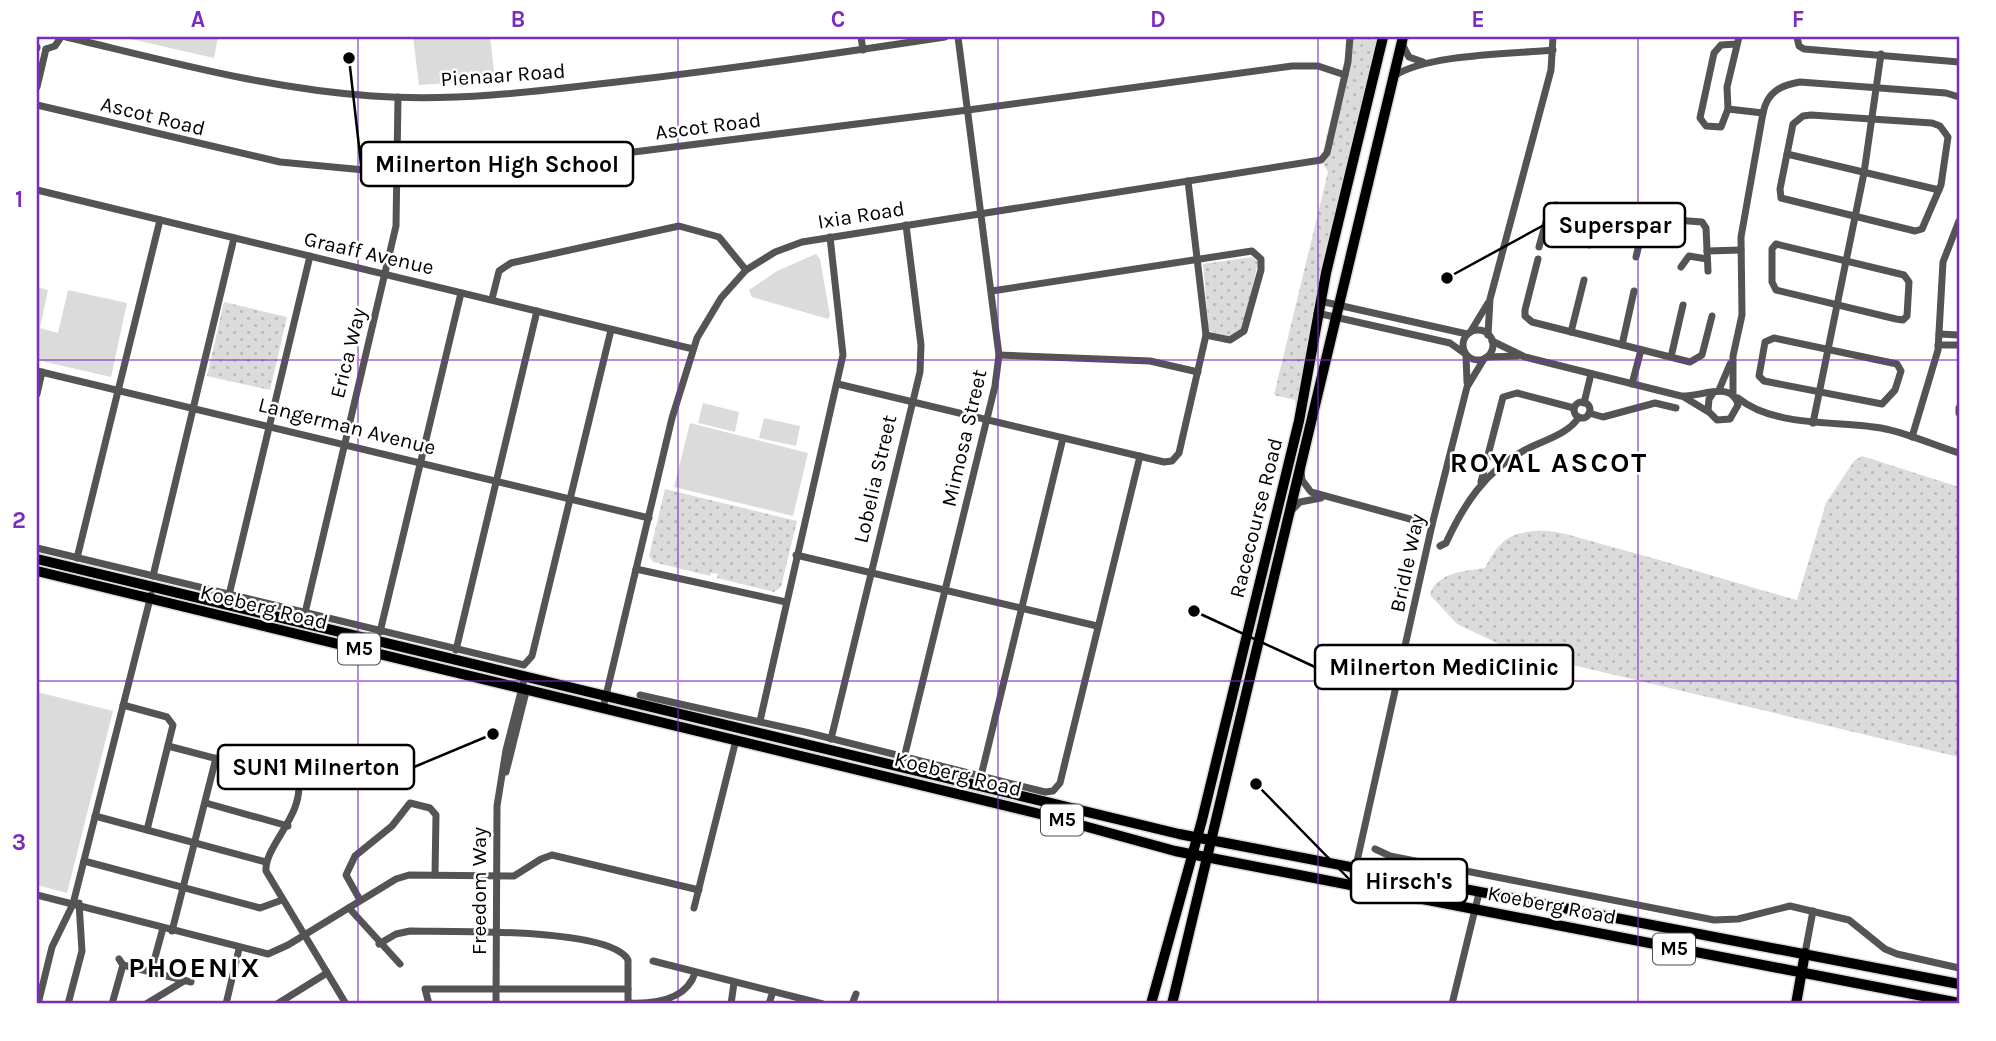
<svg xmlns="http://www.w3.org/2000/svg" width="1996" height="1041" viewBox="0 0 1996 1041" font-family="Karla,sans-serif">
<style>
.grass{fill:url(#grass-dots)}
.garden{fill:#dbdbdb}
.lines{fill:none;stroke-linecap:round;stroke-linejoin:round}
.major-casing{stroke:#dbdbdb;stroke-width:13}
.minor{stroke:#545454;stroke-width:7}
.major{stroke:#000;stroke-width:10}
.grid{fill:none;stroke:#7b2cbf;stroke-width:2;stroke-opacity:0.55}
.labels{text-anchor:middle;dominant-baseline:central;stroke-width:5;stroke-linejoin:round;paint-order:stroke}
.shield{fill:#fff;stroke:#4c4c4c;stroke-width:2}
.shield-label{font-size:19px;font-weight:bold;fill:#000}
.street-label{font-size:21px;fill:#000;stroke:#fff}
.district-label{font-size:28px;font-weight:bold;letter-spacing:2px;fill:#000;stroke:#fff}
.leader{fill:none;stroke:#000;stroke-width:2.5}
.callout-dot{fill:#000;stroke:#fff;stroke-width:2.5}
.callout{fill:#fff;stroke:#000;stroke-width:2.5}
.callout-label{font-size:23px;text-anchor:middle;font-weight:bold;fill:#000}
.neatline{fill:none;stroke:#7b2cbf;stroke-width:2.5}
.grid-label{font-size:23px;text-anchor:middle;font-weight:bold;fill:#7b2cbf}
</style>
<defs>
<pattern id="grass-dots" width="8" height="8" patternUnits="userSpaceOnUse" patternTransform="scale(1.75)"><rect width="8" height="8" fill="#dbdbdb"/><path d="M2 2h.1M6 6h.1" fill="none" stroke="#bababa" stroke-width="1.8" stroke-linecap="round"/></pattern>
</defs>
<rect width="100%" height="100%" fill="#fff"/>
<g class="grass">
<path d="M1350,37H1383L1346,190L1299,421L1295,400L1274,395L1328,172L1321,160Z"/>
<path d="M1252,257L1258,262L1244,328L1232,337L1209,331L1203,264Z"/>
<path d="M224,302L287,317L270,390L207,376Z"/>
<path d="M1862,456L1959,487V757L1514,651L1457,624L1430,595C1436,572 1465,571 1485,568C1494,551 1502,537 1522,533C1548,526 1576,537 1601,544C1667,561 1731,582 1797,600L1826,503L1854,461Z"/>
<path d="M665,489L797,521L781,587L774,592L717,578L718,574L711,573L710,576L653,562L649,556Z"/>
</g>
<g class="garden">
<path d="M122,37H218L214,58Z"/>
<path d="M413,37H490L495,80L419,85Z"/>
<path d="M816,254L820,259L830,316L828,319L752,297L749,290L777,271Z"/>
<path d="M37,287L48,290L40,328L58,333L68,290L127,303L111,377L37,360Z"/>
<path d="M703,403L739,412L735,432L698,423Z"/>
<path d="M764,418L800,426L796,446L759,438Z"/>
<path d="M690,423L808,453L793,516L674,487Z"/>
<path d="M37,692L113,711L67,893L37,885Z"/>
</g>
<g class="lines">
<defs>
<g id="major">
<path d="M37,559L1179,834L1959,984"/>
<path d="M37,571L1044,815L1175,851L1959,1003"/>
<path d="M1151,1004L1202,820L1299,421L1326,273L1383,37"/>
<path d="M1172,1004L1403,37"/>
<path d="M1796,1004L1805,953"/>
</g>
</defs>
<use href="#major" class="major-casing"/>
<g class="minor">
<path d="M66,37C167,61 268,89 372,96C458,102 541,91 625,81C732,69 839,53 945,37"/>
<path d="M861,37L863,50"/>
<path d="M1797,37L1799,46L1804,49L1959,62"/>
<path d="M1402,44L1409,57L1423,62"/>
<path d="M1736,44L1721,45L1714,53L1700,118L1706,126L1721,127L1728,109L1727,87L1739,37"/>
<path d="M37,48V47"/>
<path d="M46,49L55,46L61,37"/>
<path d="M1394,76C1427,54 1512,54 1553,50"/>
<path d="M37,87L46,49"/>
<path d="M37,105L280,162L375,171H482L968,110L1292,66H1318L1345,75"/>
<path d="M1728,109L1763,113"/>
<path d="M1811,115L1932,123L1940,126L1948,137L1941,185L1922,229L1915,231L1781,198L1780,189L1793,124L1803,116Z"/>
<path d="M1787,154L1939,190"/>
<path d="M37,190L693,349"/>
<path d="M1776,244L1904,275L1909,282L1907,316L1903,320L1896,319L1776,290L1772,282V249Z"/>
<path d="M1589,245L1598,215"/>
<path d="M1539,247L1549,211L1556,205L1643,228"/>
<path d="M1707,251L1741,250"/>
<path d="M1636,257L1643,228L1649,218L1702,222L1706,228L1708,271"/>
<path d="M1538,259L1525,310V316L1532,322L1690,362L1702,355L1712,316"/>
<path d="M1681,267L1689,256L1707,259"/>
<path d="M992,291L1252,251L1261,259V270L1244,331L1230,340L1206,335"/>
<path d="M492,299L499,271L511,263L679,226L719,237L746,270"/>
<path d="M1320,301L1467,334"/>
<path d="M1317,313L1450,343L1464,353"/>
<circle cx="1478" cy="345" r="15"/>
<path d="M1471,331L1488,303"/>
<path d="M1571,332L1584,280"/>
<path d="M1939,334L1959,335"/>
<path d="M1488,335L1490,299L1551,70L1553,37"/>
<path d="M1774,338L1897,364L1901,371L1895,390L1882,404L1764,381L1759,376L1765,342Z"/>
<path d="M1492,341L1525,357L1681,396C1702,397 1732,380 1738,405L1730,419L1717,420L1708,411L1709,399L1714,392"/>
<path d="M1622,345L1634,291"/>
<path d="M1938,345H1959"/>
<path d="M999,355L1150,361L1198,372"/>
<path d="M1466,356L1467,382"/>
<path d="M1487,357L1517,356"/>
<path d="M1671,357L1683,305"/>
<path d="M37,371L649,518"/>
<path d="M838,384L1164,462L1172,461L1179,453L1206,335L1188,181"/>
<path d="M1632,384L1641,350"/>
<path d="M1719,390L1730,364"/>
<path d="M37,394L42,372"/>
<path d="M1733,394V356L1742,315L1741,237L1763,113C1767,92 1781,85 1800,82L1946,93L1959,97"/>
<path d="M1684,397L1707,411"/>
<path d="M1738,398C1775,428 1837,420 1881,428C1908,433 1933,445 1959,453"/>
<circle cx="1582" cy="410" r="8"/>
<path d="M1584,403L1591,374"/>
<path d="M1959,408V413"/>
<path d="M1589,413L1603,417L1655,403L1676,408"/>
<path d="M1813,423L1864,173L1881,54"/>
<path d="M1912,437L1938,350L1943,262L1959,221"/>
<path d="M1301,471L1302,480L1311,492L1432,525"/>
<path d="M1481,482L1503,397L1517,393L1574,408"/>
<path d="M1292,510L1300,502L1321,498"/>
<path d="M1440,546L1446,543C1464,504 1485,472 1523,451C1541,441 1568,435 1579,417"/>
<path d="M37,548L524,665L532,656L611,330"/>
<path d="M796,555L1097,626"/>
<path d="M77,558L160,220"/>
<path d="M636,569L786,602"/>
<path d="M153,576L234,238"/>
<path d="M229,595L310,256"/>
<path d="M305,613L396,226L398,97"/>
<path d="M380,632L461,293"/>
<path d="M456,650L537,311"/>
<path d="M640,695L805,732L1045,792L1053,791L1060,783L1140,456"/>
<path d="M123,705L167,717L173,725L147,830"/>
<path d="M603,708L672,418L697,338L721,298L746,270L775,252L802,242L1321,160L1327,153L1348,62L1350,37"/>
<path d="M760,721L843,355L830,237"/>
<path d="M831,739L920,372L921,345L906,225"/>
<path d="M168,746L298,780C305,815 264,846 266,871L346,1004"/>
<path d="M904,758L995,386L999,355L958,37"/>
<path d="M506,772L525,696"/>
<path d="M981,776L1063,438"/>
<path d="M206,803L288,826"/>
<path d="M95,816L266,862"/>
<path d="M1375,849L1390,856L1714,920L1738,919L1790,906L1849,920L1885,949L1897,954L1959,968"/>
<path d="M84,861L260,908L282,900"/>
<path d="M1355,870L1432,525L1467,387L1484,359"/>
<path d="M37,895L268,954L288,945L396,879L409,875L514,876L541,859L552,855L699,890"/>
<path d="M360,900L346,875L355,856L392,826L410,803L430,808L436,815L435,875"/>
<path d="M349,908L400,964"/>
<path d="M694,908L736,740"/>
<path d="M172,931L216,758"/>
<path d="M379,944L396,934L410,931C447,932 611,927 628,960V1004"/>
<path d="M1805,953L1813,911"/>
<path d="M119,959L123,965L191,982"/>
<path d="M653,961L823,1004"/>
<path d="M151,972L163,928"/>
<path d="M628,1003C653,1004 686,1001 695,973"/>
<path d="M38,1004L52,947L73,904L151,595"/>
<path d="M68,1004L82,951L79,903"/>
<path d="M112,1004L123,965"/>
<path d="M146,1004L184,981"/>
<path d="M226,1004L239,949"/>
<path d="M277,1004L327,973"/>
<path d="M429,1004L425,989H628"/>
<path d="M496,1004L497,806L506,750L525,676"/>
<path d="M731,1004L734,983"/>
<path d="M769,1004L773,991"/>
<path d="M852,1004L856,994"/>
<path d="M1452,1004L1479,893"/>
</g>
<use href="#major" class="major"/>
</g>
<path class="grid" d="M358,37V1004M678,37V1004M998,37V1004M1318,37V1004M1638,37V1004M37,360H1959M37,681H1959"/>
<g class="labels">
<g class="shield">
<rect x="338" y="633.5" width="42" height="31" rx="5"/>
<rect x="1041" y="804.5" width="42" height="31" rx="5"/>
<rect x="1653" y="933.5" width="42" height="31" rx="5"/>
</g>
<g class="shield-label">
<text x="359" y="649">M5</text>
<text x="1062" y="820">M5</text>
<text x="1674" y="949">M5</text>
</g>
<g class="street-label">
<text transform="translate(503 75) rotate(-4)">Pienaar Road</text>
<text transform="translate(153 116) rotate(14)">Ascot Road</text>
<text transform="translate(708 126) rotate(-7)">Ascot Road</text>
<text transform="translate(861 215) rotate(-9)">Ixia Road</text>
<text transform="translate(369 253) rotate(13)">Graaff Avenue</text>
<text transform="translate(348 353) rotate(-76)">Erica Way</text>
<text transform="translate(347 426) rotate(14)">Langerman Avenue</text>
<text transform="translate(964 438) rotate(-77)">Mimosa Street</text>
<text transform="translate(875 479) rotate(-77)">Lobelia Street</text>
<text transform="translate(1256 518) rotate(-76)">Racecourse Road</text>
<text transform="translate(1407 563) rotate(-78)">Bridle Way</text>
<text transform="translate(264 607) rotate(14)">Koeberg Road</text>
<text transform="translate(958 774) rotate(14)">Koeberg Road</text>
<text transform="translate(479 891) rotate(-90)">Freedom Way</text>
<text transform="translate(1552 905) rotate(11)">Koeberg Road</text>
</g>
<g class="district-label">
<text x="1549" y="462">ROYAL ASCOT</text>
<text x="195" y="967">PHOENIX</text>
</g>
</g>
<path class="leader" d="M349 58L361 164M1447 278L1544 225M1194 611L1315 667M493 734L414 767M1256 784L1351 881"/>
<g class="callout-dot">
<circle cx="349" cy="58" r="7"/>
<circle cx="1447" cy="278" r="7"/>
<circle cx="1194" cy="611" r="7"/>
<circle cx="493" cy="734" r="7"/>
<circle cx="1256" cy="784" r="7"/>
</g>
<g class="callout">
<rect x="361" y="142" width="272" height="44" rx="7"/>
<rect x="1544" y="203" width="141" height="44" rx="7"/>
<rect x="1315" y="645" width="258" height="44" rx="7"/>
<rect x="218" y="745" width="196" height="44" rx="7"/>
<rect x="1351" y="859" width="116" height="44" rx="7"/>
</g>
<g class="callout-label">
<text x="497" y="172">Milnerton High School</text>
<text x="1615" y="233">Superspar</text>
<text x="1444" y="675">Milnerton MediClinic</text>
<text x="316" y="775">SUN1 Milnerton</text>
<text x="1409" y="889">Hirsch's</text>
</g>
<rect width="1996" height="1041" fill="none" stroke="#ffffff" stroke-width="77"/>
<rect x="38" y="38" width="1920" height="964" class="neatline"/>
<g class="grid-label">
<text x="198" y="27">A</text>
<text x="518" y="27">B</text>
<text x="838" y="27">C</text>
<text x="1158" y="27">D</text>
<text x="1478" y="27">E</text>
<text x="1798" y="27">F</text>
<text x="19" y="207">1</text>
<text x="19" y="528">2</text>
<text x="19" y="850">3</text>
</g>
</svg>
